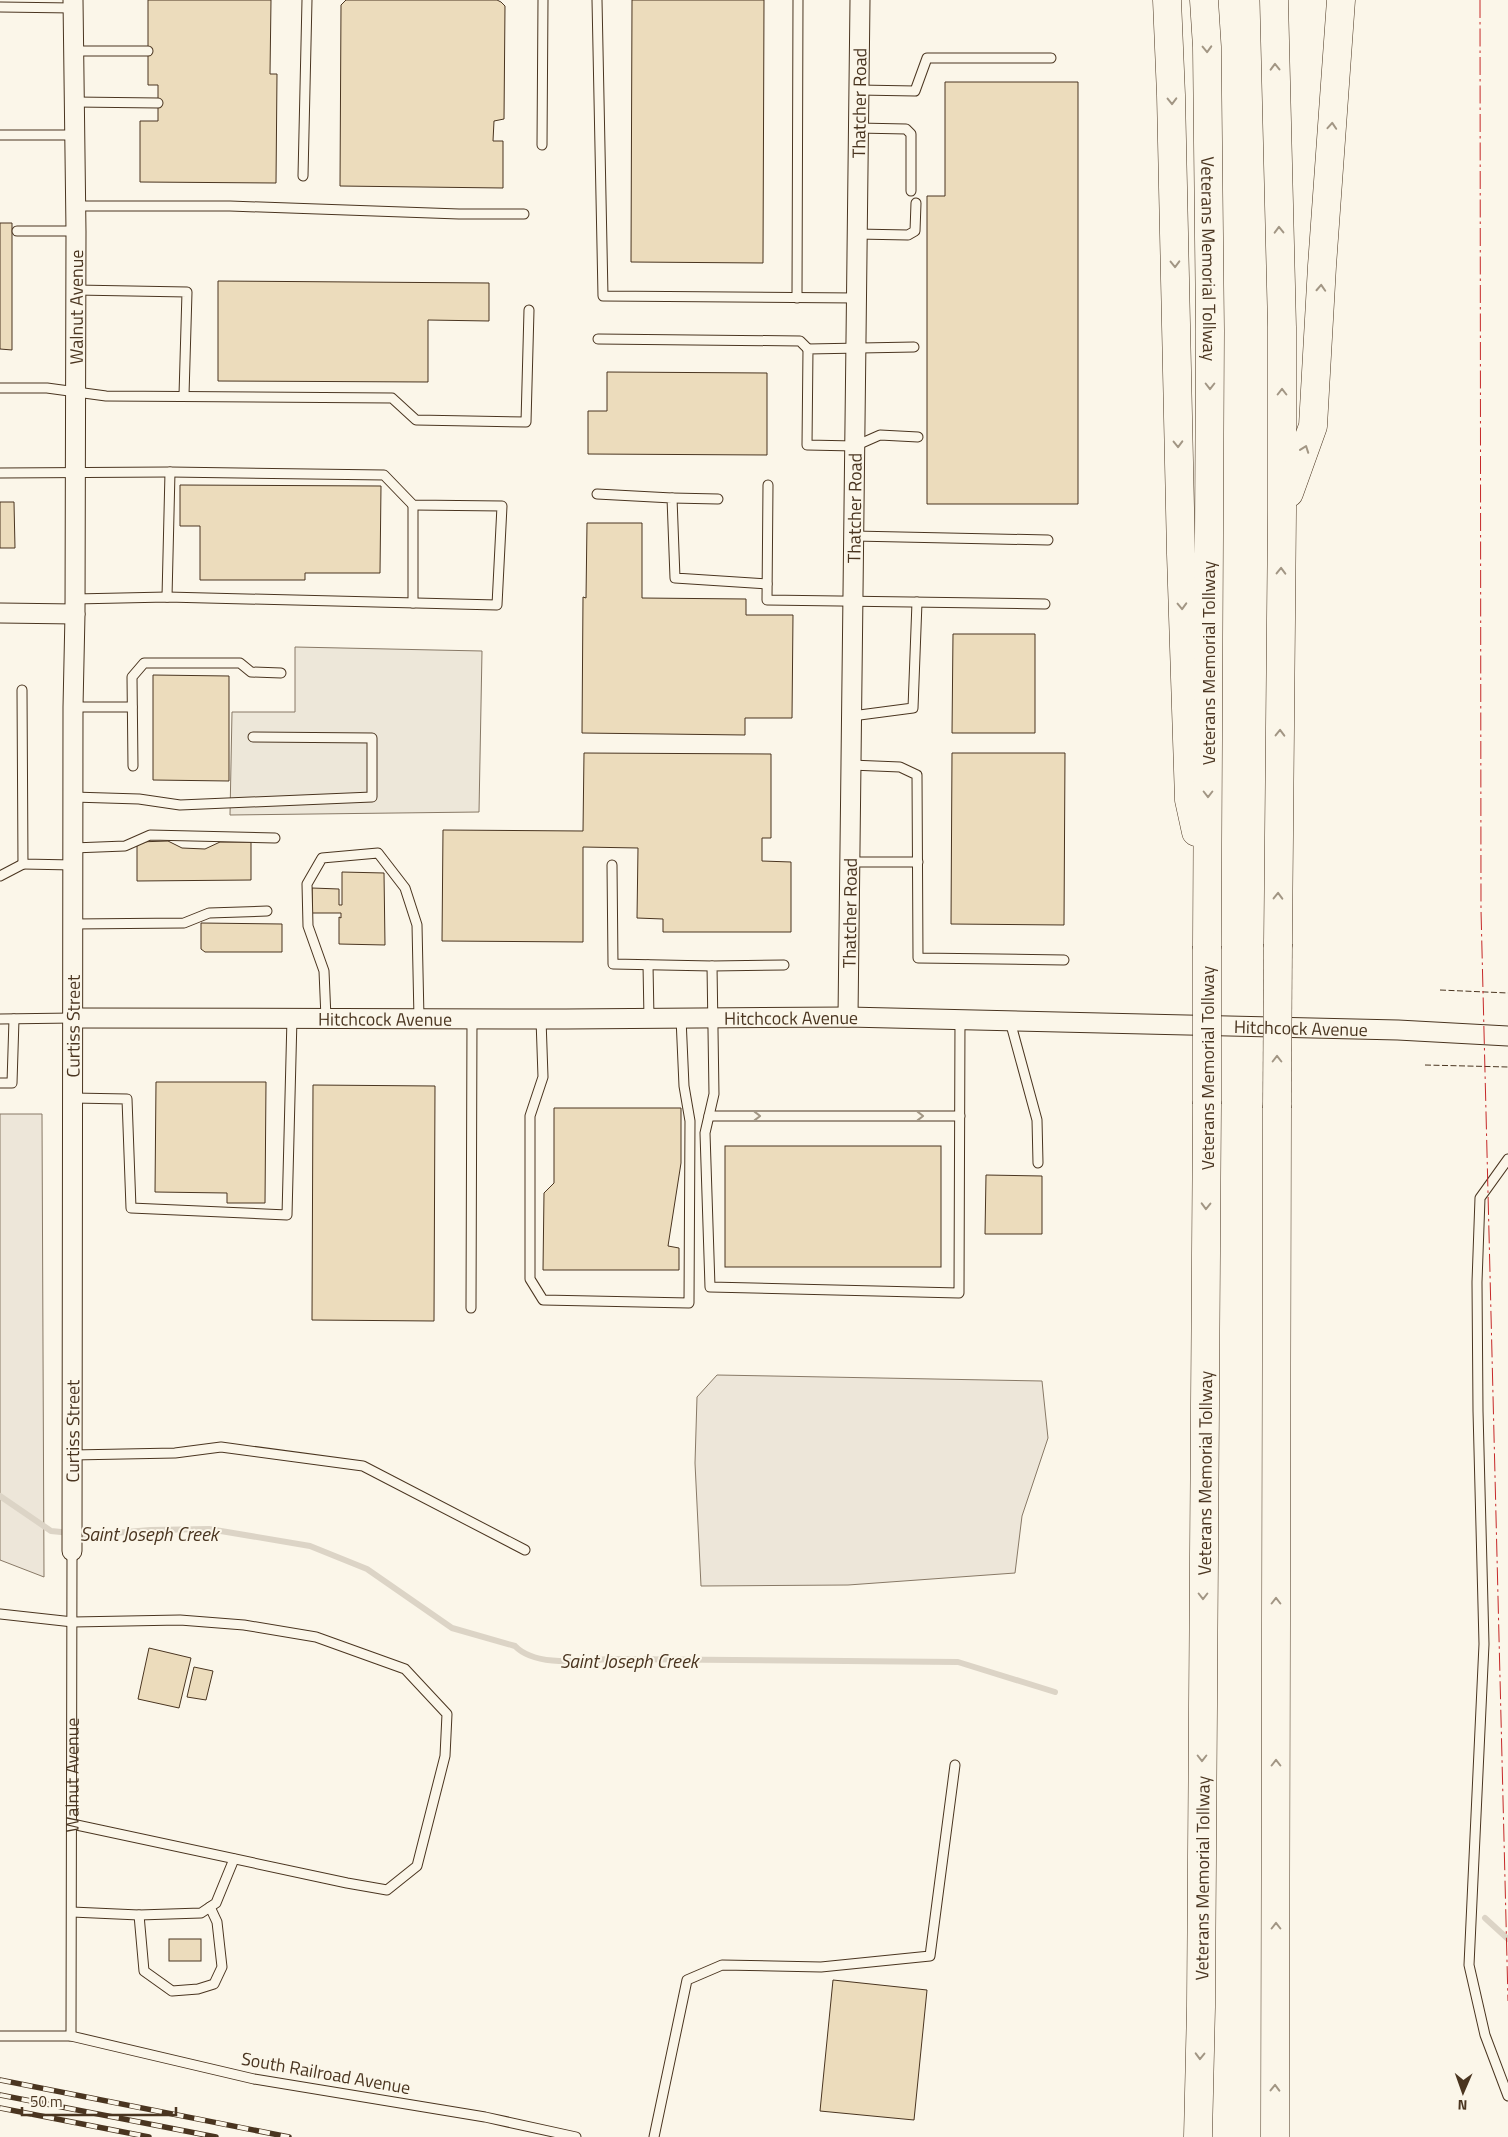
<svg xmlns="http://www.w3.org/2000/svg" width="1508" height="2137" viewBox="0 0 1508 2137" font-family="'Titillium Web',sans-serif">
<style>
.green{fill:#ede6d9;stroke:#887966}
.parking{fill:#ede7d9;stroke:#887966}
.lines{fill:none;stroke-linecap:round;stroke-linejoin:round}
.stream{stroke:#dcd4c6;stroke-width:6}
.building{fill:#ecdcbc;stroke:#4a3520}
.lane-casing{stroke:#4a3520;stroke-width:11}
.street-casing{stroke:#4a3520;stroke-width:21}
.highway-casing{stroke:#4a3520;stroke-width:29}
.lane{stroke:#fbf6e9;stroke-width:9}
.street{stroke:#fbf6e9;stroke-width:19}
.highway{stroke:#fbf6e9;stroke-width:28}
.rail-casing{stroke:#4a3520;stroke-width:5.5}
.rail{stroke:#fbf6e9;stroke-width:4;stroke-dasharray:11;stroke-linecap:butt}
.highway-bridge-casing{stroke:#4a3520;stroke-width:29;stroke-linecap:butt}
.highway-bridge{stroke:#fbf6e9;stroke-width:28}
.fence{stroke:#4a3520;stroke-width:1;stroke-dasharray:6 2.5;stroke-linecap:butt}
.power{stroke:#c62828;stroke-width:1;stroke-dasharray:18 4 2.5 4;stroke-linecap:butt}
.oneway{stroke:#a29684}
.labels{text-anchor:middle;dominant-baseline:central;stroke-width:4;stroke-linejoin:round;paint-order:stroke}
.street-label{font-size:18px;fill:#4a3520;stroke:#fbf6e9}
.water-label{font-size:19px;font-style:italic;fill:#4a3520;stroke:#fbf6e9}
</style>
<rect width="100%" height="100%" fill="#fbf6e9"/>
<g class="green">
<path d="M0,1114H42L44,1577L0,1560Z"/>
<path d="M717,1375L1042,1381L1048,1438L1022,1516L1015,1573L848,1585L701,1586L695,1463L697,1397Z"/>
</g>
<path class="parking" d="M295,647L482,651L479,812L230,815L232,712H295Z"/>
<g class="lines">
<g class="stream">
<path d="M0,1496L51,1531L91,1535L150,1530L209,1529L310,1546L367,1569L452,1628L515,1646C536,1668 585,1660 613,1659L958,1662L1055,1692"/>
<path d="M1485,1918L1508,1939"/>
</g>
</g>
<g class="building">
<path d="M148,0H271L270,74H277L276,183L140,182V121H158V85H148Z"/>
<path d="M346,0H497L501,2L505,6L504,119L494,121L493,141H503V188L340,186L341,5Z"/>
<path d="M632,0H764L763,263L631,262Z"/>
<path d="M945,82H1078V504H927V196H945Z"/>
<path d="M0,223H12V350L0,349Z"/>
<path d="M218,281L489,283V321L428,320V382L218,381Z"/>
<path d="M607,372L767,373V455L588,454V411H607Z"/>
<path d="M180,485L381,486L380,573H305V580H200V526H180Z"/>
<path d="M0,502H14L15,548H0Z"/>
<path d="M587,523H642V598L746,599V615H793L792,718H745V735L582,733L583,597L586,598Z"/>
<path d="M953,634H1035V733H952Z"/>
<path d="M153,675L229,676V781L153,780Z"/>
<path d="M584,753L771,754V838H762V861L791,862V932H663V919L637,918L638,848L583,847V942L442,941L443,830L583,831Z"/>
<path d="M952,753H1065L1064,925L951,924Z"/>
<path d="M168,841L182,848L205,849L220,842H251V880L137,881V842Z"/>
<path d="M342,872L384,873L385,945L339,944V917L341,918V913H312V888L339,889V905H342Z"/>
<path d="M201,923L282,924V952H205L201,949Z"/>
<path d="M156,1082H266L265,1203H227V1193L155,1192Z"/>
<path d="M313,1085L435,1086L434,1321L312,1320Z"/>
<path d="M554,1108H681V1163L668,1246L679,1248V1270H543L544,1193L554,1183Z"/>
<rect x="725" y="1146" width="216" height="121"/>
<path d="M986,1175L1042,1176V1234H985Z"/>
<path d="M149,1648L191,1658L179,1708L138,1699Z"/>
<path d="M194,1667L213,1671L206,1700L187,1697Z"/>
<rect x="169" y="1939" width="32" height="22"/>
<path d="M833,1980L927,1990L914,2120L820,2111Z"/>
</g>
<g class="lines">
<defs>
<g id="lane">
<path d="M597,0L603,296L856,298"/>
<path d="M0,7L73,8"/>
<path d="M74,51H148"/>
<path d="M859,90L915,91L927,58H1051"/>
<path d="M75,102L158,103"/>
<path d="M858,128L906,129L911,134V191"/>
<path d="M0,135H75"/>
<path d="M542,145L543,0"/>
<path d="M303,176L307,0"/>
<path d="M76,206H230L459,214H524"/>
<path d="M17,231H76"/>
<path d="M857,234L908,235L915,231L916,203"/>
<path d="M76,290L187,292L184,395"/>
<path d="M797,298L798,0"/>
<path d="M598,339L800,341L808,349"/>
<path d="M914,347L808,349L807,445L855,446L880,435L918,437"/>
<path d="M0,388H47L106,396L392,398L416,420L526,422L529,310"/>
<path d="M0,473L170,472L384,475L413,505L502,506L497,605L167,597L75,599"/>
<path d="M768,485L767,600L1045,604"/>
<path d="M597,494L672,498L675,578L767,584"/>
<path d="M672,498L718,499"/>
<path d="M413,505V603"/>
<path d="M854,536L1048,540"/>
<path d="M167,597L170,472"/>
<path d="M22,690L23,864L73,865"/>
<path d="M73,707H132"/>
<path d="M852,716L913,708L917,602"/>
<path d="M851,765L900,767L917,775L918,958L1064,960"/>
<path d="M133,766L132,677L144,663H240L251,672L281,673"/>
<path d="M73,797L139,799L180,805L372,797V738L253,737"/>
<path d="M73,848L125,846L150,835L275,838"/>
<path d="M850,862H918"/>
<path d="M612,865L613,964L712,966"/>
<path d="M0,876L23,864"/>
<path d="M73,924L184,923L209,913L267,911"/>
<path d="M648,965L649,1018"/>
<path d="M784,965L712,966L714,1094L705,1133L710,1287L959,1293L960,1019"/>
<path d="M326,1018L324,971L308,926L307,884L322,858L378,853L405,888L417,925L419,1018"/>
<path d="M0,1019L73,1018"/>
<path d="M541,1019L543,1077L530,1116V1279L543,1300L689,1303L690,1121L684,1086L681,1018"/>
<path d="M1010,1021L1037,1120L1038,1163"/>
<path d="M0,1083H12L14,1019"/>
<path d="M73,1098L127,1099L131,1208L287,1215L292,1018"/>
<path d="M709,1116H960"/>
<path d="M1508,1159L1480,1198L1477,1282L1478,1411L1484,1644L1469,1965L1485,2035L1508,2096"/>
<path d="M471,1308L472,1019"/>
<path d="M73,1455L175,1453L221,1447L363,1466L525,1550"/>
<path d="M0,1614L73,1622L180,1620L244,1625L316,1637L405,1669L447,1714L445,1756L417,1866L387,1890L347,1883L72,1824"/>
<path d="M72,1912L139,1915L201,1913L216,1903L234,1859"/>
<path d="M139,1915L144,1971L172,1991L198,1989L214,1984L222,1967L217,1922L210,1907"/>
<path d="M0,2036H71L254,2079L485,2117L576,2137"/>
<path id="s1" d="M71,2036L72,1551"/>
<path d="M654,2137L687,1980L722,1965L821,1967L930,1956L955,1765"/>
</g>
<g id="street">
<path d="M0,613L75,614"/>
<path id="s2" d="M848,1017L860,0"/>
<path id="s3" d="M73,1018L566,1019L848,1017L1398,1030L1508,1036"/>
<path id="s4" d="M72,1551L73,707L75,614L76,231L73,0"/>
</g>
<g id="highway">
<path d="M1167,0L1171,95L1181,554L1189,800L1196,832"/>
<path id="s5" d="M1204,0L1207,47L1210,331L1207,946"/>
<path d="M1274,0L1282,327V511L1278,944"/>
<path d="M1289,493L1313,426L1322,266L1341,0"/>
<path id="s6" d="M1198,2137L1201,2007L1207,1104"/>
<path d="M1275,2137L1277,1108"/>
</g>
</defs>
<use href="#lane" class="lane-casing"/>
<use href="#street" class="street-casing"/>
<use href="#highway" class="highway-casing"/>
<use href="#lane" class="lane"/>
<use href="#street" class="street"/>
<use href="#highway" class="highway"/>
<defs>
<g id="rail">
<path d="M0,2080L289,2137"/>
<path d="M0,2095L216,2137"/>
<path d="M0,2108L149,2137"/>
</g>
</defs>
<use href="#rail" class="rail-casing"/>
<use href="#rail" class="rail"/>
<defs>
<g id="highway-bridge">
<path d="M1207,946V1104"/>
<path d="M1277,1108L1278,944"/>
</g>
</defs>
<use href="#highway-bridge" class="highway-bridge-casing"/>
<use href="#highway-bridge" class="highway-bridge"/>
<g class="fence">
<path d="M1440,990L1508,993"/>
<path d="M1425,1065L1508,1067"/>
</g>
<path class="power" d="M1480,0L1481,910L1508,2001"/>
</g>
<defs><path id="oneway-chevron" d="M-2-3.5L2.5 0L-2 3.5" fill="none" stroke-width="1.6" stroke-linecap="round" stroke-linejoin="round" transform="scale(1.25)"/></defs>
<g class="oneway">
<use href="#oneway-chevron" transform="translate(1207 49) rotate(88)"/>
<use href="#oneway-chevron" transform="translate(1275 67) rotate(-91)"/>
<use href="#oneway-chevron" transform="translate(1172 101) rotate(89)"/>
<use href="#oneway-chevron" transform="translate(1332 126) rotate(-86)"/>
<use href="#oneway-chevron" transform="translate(1279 230) rotate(-91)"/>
<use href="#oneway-chevron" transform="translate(1175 264) rotate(89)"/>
<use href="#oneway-chevron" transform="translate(1321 288) rotate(-87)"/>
<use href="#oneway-chevron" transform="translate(1210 386) rotate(90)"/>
<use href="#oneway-chevron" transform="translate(1282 392) rotate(-90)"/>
<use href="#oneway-chevron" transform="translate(1178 444) rotate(89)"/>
<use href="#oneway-chevron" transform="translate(1305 449) rotate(-70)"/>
<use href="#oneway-chevron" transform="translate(1281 571) rotate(-89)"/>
<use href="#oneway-chevron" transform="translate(1182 606) rotate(88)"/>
<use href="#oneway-chevron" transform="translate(1280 733) rotate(-89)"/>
<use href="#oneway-chevron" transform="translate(1208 794) rotate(90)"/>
<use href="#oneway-chevron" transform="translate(1278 896) rotate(-89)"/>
<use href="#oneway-chevron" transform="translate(1277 1059) rotate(-90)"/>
<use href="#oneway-chevron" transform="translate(757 1116)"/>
<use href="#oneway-chevron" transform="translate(920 1116)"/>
<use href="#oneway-chevron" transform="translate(1206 1206) rotate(91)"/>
<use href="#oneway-chevron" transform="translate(1203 1596) rotate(90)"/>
<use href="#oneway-chevron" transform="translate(1276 1601) rotate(-90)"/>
<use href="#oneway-chevron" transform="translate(1202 1758) rotate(90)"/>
<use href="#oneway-chevron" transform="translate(1276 1763) rotate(-90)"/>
<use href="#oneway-chevron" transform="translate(1276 1926) rotate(-90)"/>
<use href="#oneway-chevron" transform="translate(1200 2056) rotate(91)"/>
<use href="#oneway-chevron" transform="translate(1275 2088) rotate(-89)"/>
</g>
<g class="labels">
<g class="street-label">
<text stroke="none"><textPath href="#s2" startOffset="914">Thatcher Road</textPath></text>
<text stroke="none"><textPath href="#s5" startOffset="259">Veterans Memorial Tollway</textPath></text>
<text stroke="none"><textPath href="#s4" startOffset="1244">Walnut Avenue</textPath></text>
<text stroke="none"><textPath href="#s2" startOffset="509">Thatcher Road</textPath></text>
<text transform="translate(1208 663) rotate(-90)">Veterans Memorial Tollway</text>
<text stroke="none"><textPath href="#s2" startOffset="104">Thatcher Road</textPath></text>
<text stroke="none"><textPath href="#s3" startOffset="312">Hitchcock Avenue</textPath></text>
<text stroke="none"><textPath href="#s3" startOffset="718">Hitchcock Avenue</textPath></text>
<text stroke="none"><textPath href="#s4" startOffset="525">Curtiss Street</textPath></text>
<text stroke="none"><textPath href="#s3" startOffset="1228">Hitchcock Avenue</textPath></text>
<text transform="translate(1207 1068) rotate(-90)">Veterans Memorial Tollway</text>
<text stroke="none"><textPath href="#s4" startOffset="120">Curtiss Street</textPath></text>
<text stroke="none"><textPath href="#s6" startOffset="664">Veterans Memorial Tollway</textPath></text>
<text stroke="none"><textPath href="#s1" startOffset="261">Walnut Avenue</textPath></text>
<text stroke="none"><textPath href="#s6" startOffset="259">Veterans Memorial Tollway</textPath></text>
<text transform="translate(326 2073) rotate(10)">South Railroad Avenue</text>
</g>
<g class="water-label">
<text x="149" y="1533">Saint Joseph Creek</text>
<text x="629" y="1660">Saint Joseph Creek</text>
</g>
</g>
<g transform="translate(1463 2092) rotate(182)" stroke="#fbf6e9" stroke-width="4" paint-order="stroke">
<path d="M0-4L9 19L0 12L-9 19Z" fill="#4a3520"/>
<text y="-8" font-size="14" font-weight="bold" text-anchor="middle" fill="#4a3520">N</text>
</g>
<path d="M22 2107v8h154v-8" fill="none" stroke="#4a3520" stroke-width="2.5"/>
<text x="30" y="2107" font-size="15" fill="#4a3520" stroke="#fbf6e9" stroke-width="4" paint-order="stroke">50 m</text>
</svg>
